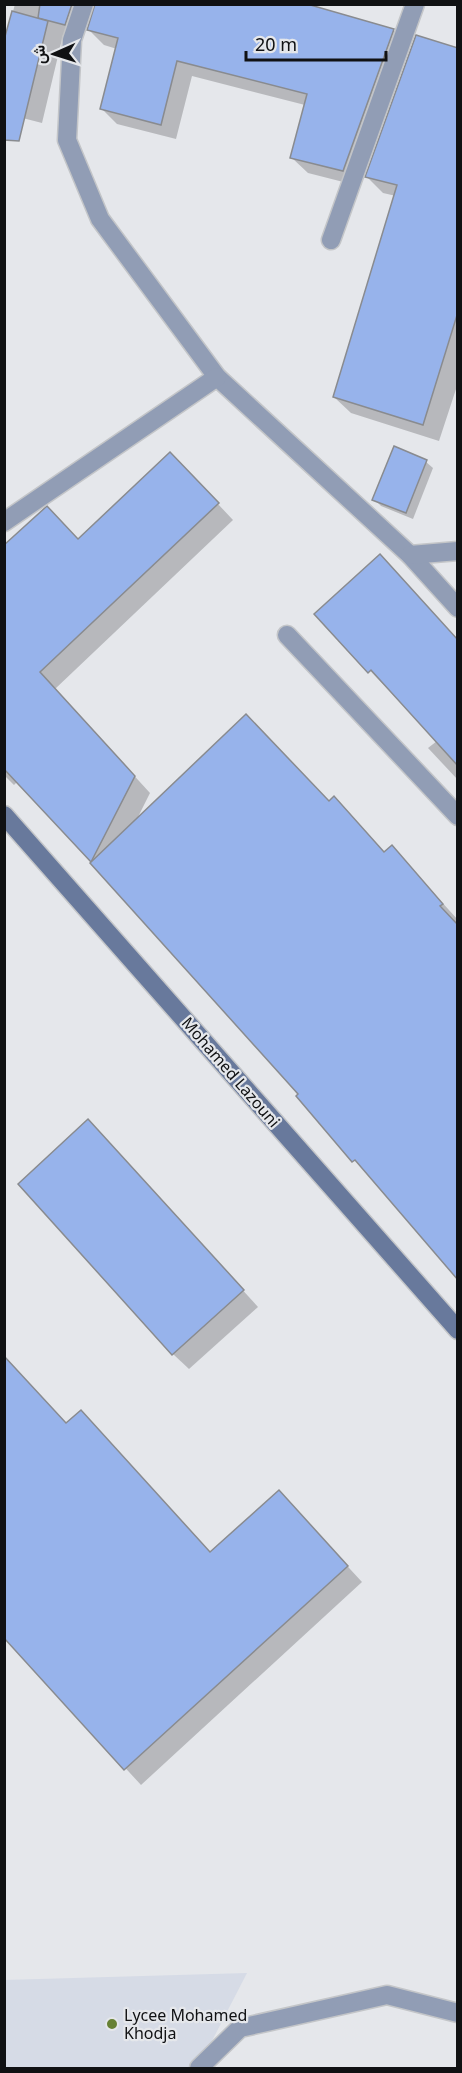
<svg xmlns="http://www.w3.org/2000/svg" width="462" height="2073" viewBox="0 0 462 2073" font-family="'Noto Sans',Vazirmatn,sans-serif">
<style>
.built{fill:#d6dbe6}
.shadow{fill:#0003}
.building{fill:#97b3eb;stroke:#898b8f;stroke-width:1.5}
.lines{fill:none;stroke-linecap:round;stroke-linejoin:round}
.street-casing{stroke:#c3c5c8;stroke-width:21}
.secondary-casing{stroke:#c3c5c8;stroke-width:21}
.street{stroke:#919db5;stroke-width:18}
.secondary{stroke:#68799c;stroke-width:18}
.poi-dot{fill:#678134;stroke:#e5e7eb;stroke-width:2}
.labels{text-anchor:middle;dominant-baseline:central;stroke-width:4.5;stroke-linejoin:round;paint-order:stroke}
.street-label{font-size:16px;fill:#101113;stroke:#e5e7eb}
.poi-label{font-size:16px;fill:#101113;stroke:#e5e7eb;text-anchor:start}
</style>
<rect width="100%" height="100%" fill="#e5e7eb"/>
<path class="built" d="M247,1973L198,2068H5L4,1980Z"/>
<g class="shadow">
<path d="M15,4H296L393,30L409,46L359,186L308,173L292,158L305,105L192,76L176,139L117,124L102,109L117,49L104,45L89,30L94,11L92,10L81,39L63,35L42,123L7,114L4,46Z"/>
<path d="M458,50V383L439,441L351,413L334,397L396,196L383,193L367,177Z"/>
<path d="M426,462L433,468L413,519L381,506L374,499Z"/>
<path d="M186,470L233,520L55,689L150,793L136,821L329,803L349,814L385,853L392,847L458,920L455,923L458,1276L94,862L18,781L14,785L4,775V548L78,540Z"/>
<path d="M316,614L458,641V780L428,748L437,741Z"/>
<path d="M104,1137L258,1307L189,1369L173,1354Z"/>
<path d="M67,1424L211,1554L279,1492L362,1582L141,1785L4,1636Z"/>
</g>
<g class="building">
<path d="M40,4H72L65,25L38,18Z"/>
<path d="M95,4H307L394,29L343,171L290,158L307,94L177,61L161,125L100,109L118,38L87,30Z"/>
<path d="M12,11L48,21L19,141L4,140V40Z"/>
<path d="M416,35L458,48V312L423,425L333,397L397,185L365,177Z"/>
<path d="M394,446L427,460L406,513L372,500Z"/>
<path d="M170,452L219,503L40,672L135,776L91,862L4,769V545L47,506L78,539Z"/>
<path d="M380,554L458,640V766L371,670L368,673L314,614Z"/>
<path d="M246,714L329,801L334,796L384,852L392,845L443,904L440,906L458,925V1280L355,1160L352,1162L296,1096L298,1094L90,863Z"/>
<path d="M88,1119L244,1290L172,1355L18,1184Z"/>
<path d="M4,1356L66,1423L81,1410L210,1552L279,1490L348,1566L124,1770L4,1638Z"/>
</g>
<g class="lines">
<defs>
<g id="street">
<path d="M84,4L72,40L67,140L100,219L217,377L410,555L458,608"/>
<path d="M331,240L415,4"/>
<path d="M4,522L217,377"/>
<path d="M410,555L458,551"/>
<path d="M287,635L458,816"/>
<path d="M199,2068L240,2028L387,1995L458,2013"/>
</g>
<path id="secondary" d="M4,815L458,1330"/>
</defs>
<use href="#street" class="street-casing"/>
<use href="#secondary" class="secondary-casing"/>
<use href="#street" class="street"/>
<use href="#secondary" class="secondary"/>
</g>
<circle class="poi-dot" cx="112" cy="2024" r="6"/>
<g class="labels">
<g class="street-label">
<text transform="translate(231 1072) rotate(49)">Mohamed Lazouni</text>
</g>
<g class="poi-label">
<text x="124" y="2015">Lycee Mohamed<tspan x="124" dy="18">Khodja</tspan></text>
</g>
</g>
<rect width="462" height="2073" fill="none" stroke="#101113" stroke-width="12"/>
<g transform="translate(54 54) rotate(267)" stroke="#e5e7eb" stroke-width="4.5" paint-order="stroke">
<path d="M0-4.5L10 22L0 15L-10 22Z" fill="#101113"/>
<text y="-9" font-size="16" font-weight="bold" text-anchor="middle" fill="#101113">ش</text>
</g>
<path d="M246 51v9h140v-9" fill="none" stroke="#101113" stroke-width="3"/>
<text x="255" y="51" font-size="18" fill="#101113" stroke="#e5e7eb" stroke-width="4.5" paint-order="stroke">20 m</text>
</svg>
